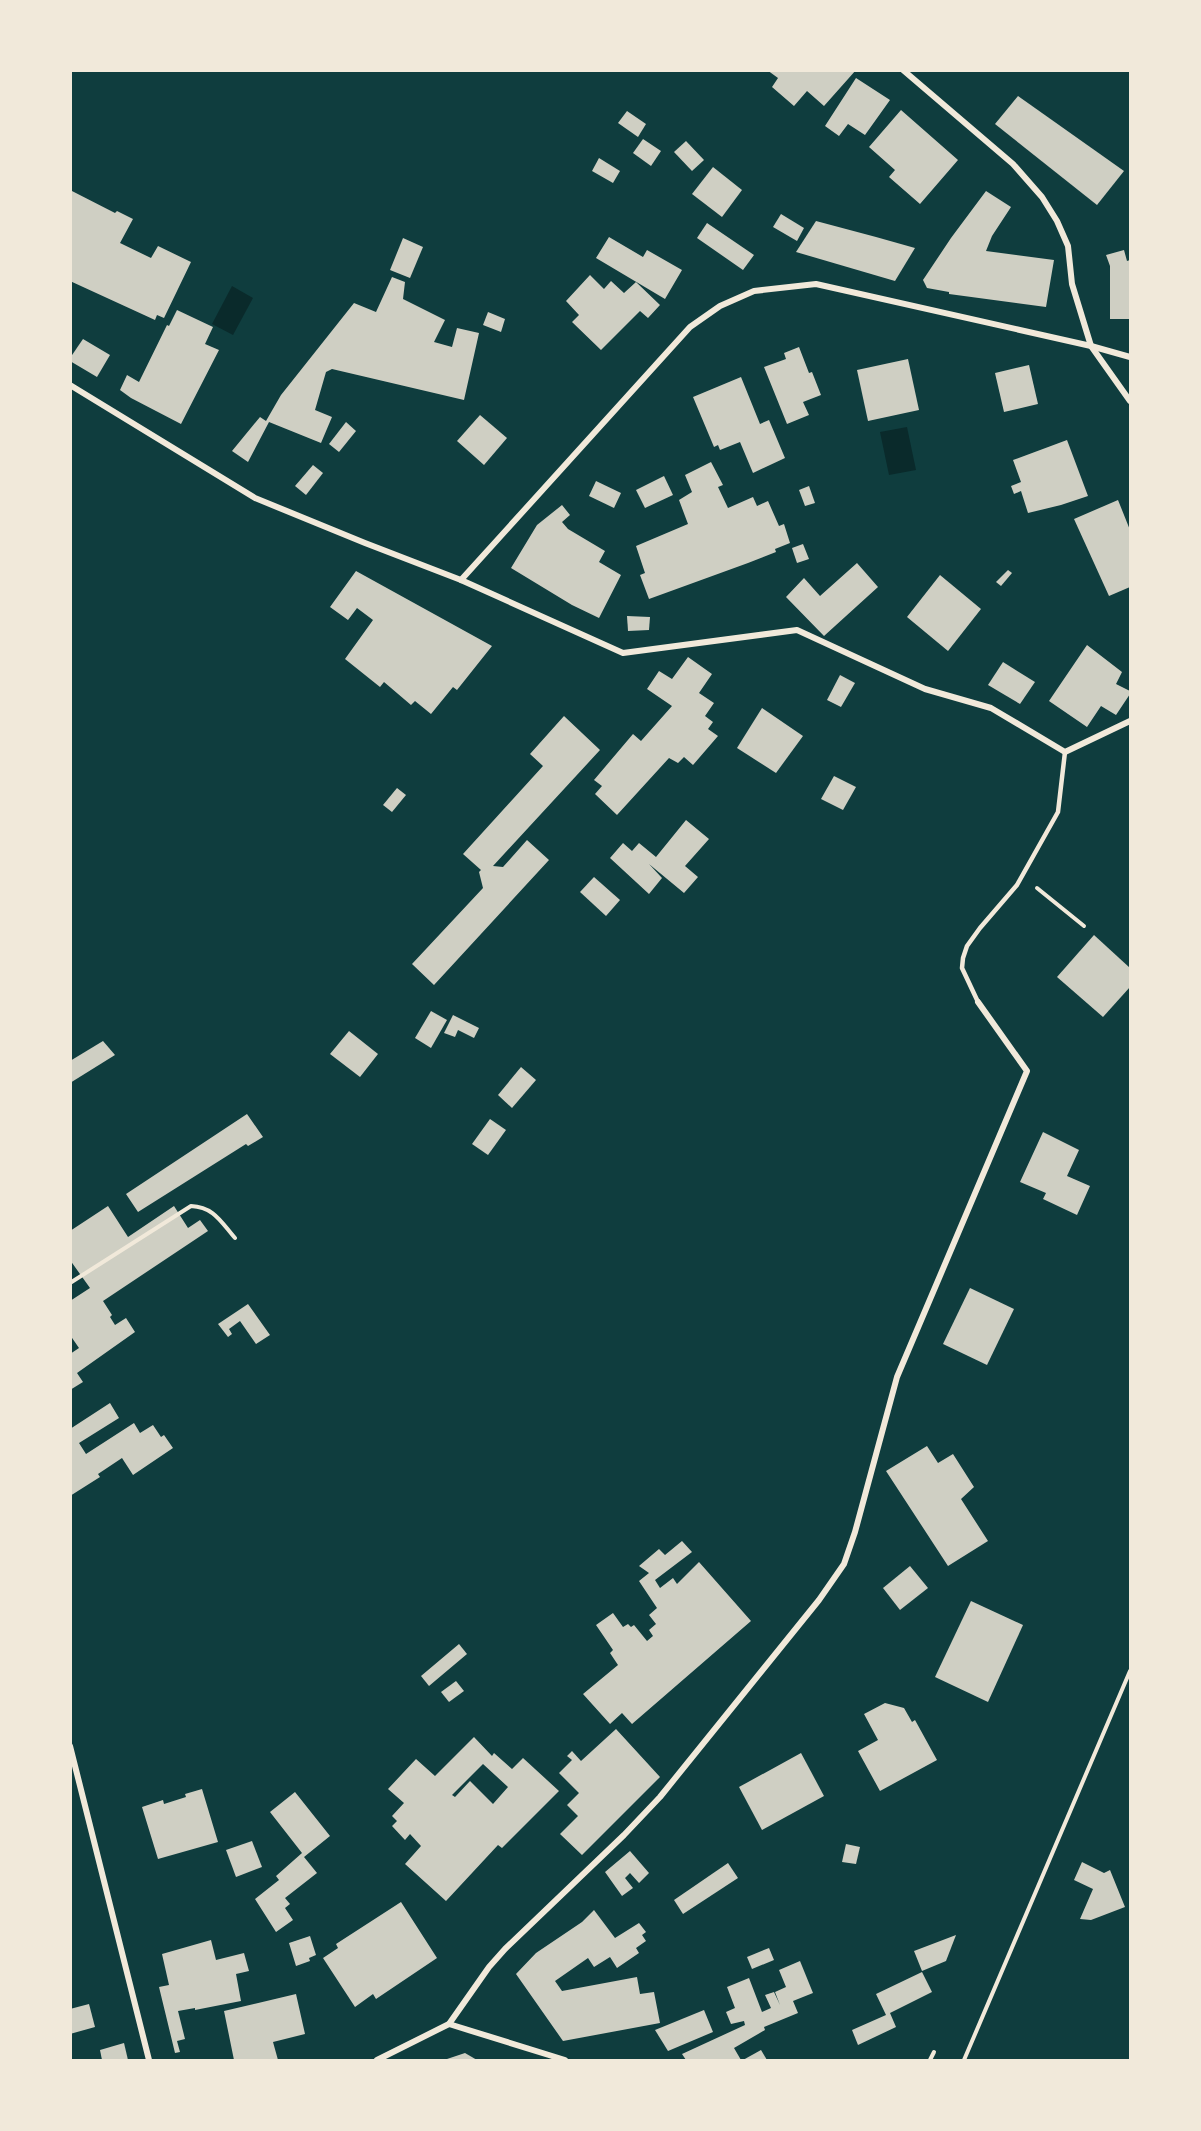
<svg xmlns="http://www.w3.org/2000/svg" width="1201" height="2131" viewBox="0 0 1201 2131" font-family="'Varela Round',sans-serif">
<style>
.water{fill:#0a2a2b}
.building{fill:#cfcfc3;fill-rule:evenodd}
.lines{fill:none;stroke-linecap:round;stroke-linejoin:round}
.path{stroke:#f1e9da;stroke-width:4}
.service{stroke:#f1e9da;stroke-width:4.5}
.minor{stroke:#f1e9da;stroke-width:6}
</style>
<rect width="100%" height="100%" fill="#0f3d3e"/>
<g class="water">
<path d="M232,286L253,298L233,335L212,324Z"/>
<path d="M907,427L916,470L889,475L880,432Z"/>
</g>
<g class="building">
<path d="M767,70H856L824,106L807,91L794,106L772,87L778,78Z"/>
<path d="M856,78L890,100L865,135L848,124L839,136L825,126Z"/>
<path d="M1018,96L1124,171L1097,205L995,124Z"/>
<path d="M901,110L958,160L920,204L889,177L895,170L869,147Z"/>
<path d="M627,111L646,124L638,137L618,123Z"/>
<path d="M643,139L661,151L651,166L633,153Z"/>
<path d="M686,141L704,160L692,171L674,152Z"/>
<path d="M599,158L620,171L613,183L592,171Z"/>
<path d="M713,167L742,190L722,217L692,194Z"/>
<path d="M70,190L115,213L117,211L133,219L120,243L151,258L158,246L191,262L164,318L157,315L155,320L70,281Z"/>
<path d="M986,191L1011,207L992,236L986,251L1054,260L1046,307L949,294V292L927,288L923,280L951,238Z"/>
<path d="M781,214L804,228L797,241L773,227Z"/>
<path d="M816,221L876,237L915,248L895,281L796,252Z"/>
<path d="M707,223L754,255L743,270L697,238Z"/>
<path d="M609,237L643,257L647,250L682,270L665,299L596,258Z"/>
<path d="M403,238L423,247L410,278L390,270Z"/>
<path d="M1124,250L1127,261L1130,260V319H1110V266L1106,255Z"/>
<path d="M590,275L604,289L611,281L624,293L636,282L660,305L648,318L640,311L601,350L572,322L579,315L566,301Z"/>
<path d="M392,277L405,282L403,299L445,320L434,342L452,347L457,328L479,333L464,400L332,369L326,372L315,410L332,417L321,443L269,422L248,462L232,451L260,417L266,421L281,395L354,303L376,312Z"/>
<path d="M177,310L213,327L205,344L219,350L181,424L131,398L120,390L127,375L139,382L167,325L169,326Z"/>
<path d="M488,312L505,319L501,332L483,325Z"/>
<path d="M83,339L110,355L97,377L70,361V358Z"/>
<path d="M799,347L809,373L812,372L821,395L803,402L809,415L787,424L764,367L786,359L784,353Z"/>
<path d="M908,359L919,410L868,421L857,370Z"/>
<path d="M1029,365L1038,404L1004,412L995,373Z"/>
<path d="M741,377L760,424L769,420L785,458L753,473L740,442L720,450L718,445L714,447L693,397Z"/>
<path d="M480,415L507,438L484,465L457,441Z"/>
<path d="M346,422L356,431L339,452L329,444Z"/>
<path d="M1067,440L1088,496L1061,505L1028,513L1021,491L1014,494L1011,486L1021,482L1013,460Z"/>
<path d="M711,462L723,485L718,487L728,508L753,497L757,506L768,501L779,526L784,524L790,543L775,549L776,552L748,563L649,599L640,575L645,573L636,546L688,524L679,500L692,492L685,475Z"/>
<path d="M313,465L323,473L306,495L295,486Z"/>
<path d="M664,476L673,495L645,508L636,490Z"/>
<path d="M596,481L621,493L614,508L589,496Z"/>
<path d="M809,486L815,503L805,506L799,490Z"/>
<path d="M1118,500L1130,530V587L1109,596L1074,519Z"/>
<path d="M562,505L570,515L562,522L568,529L605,551L599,562L621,575L599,618L572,605L511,568L537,525Z"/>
<path d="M803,544L809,559L797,563L792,548Z"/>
<path d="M857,563L878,587L824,636L786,597L804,578L820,596Z"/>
<path d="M1008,570L1012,573L1001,586L996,582Z"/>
<path d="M356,571L492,646L457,690L453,687L431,714L415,701L411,705L384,682L380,687L345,659L373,620L357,608L348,620L330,607Z"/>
<path d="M940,575L981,609L948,651L907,617Z"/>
<path d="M627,616L650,617L649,630L628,631Z"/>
<path d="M1087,645L1122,672L1116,684L1130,691V694L1116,715L1101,706L1087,727L1049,701Z"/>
<path d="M688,657L712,674L699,693L714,703L705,716L713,722L708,729L718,736L693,765L684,757L678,763L669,758L617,815L595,794L602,786L594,780L633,734L641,741L672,706L647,689L659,671L672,679Z"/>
<path d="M1003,662L1035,682L1020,704L988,685Z"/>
<path d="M840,675L855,683L841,707L827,700Z"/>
<path d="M762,708L803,736L776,773L737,748Z"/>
<path d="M564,716L600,750L493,866L503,867L527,840L549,860L434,985L412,964L483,888L479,872L481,870L463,854L543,766L530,754Z"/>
<path d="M834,776L856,787L843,810L821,799Z"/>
<path d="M397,788L406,795L392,812L383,805Z"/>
<path d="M686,820L709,839L685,866L698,877L684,893L649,864L662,878L649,894L610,858L623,843L632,851L639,843L656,857Z"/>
<path d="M594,877L620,900L606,916L580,892Z"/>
<path d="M1094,935L1130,968V987L1103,1017L1057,977Z"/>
<path d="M431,1011L447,1020L431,1048L415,1038Z"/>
<path d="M453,1015L479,1028L474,1038L458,1030L455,1037L444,1033Z"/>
<path d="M349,1031L378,1054L360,1077L330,1054Z"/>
<path d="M103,1041L115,1055L70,1083V1061Z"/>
<path d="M521,1067L536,1080L512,1108L498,1095Z"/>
<path d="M247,1114L263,1137L248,1146L246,1144L138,1212L126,1194Z"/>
<path d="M490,1119L506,1130L488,1155L472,1144Z"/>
<path d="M1043,1132L1079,1150L1067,1176L1090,1186L1077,1215L1043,1199L1046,1193L1020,1182Z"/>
<path d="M108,1206L128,1237L174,1206L188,1228L200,1220L208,1231L103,1301L112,1315L110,1317L115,1325L126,1318L135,1332L77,1373L83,1382L70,1390V1354L79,1348L70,1335V1301L90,1288L70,1260V1231Z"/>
<path d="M970,1288L1014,1309L987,1365L943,1344Z"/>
<path d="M248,1304L270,1335L256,1344L240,1321L229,1329L232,1334L228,1337L218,1324Z"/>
<path d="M110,1403L119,1418L79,1443L86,1454L134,1423L140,1433L153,1425L161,1437L164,1435L173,1448L133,1475L122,1458L98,1474L100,1477L70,1496V1429Z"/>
<path d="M927,1446L938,1463L953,1454L974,1487L961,1499L988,1541L948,1566L886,1471Z"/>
<path d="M682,1541L692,1552L655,1580L660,1588L673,1578L677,1584L699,1562L751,1621L632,1724L622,1713L610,1724L583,1694L618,1665L610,1653L613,1650L596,1625L613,1613L623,1627L628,1624L631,1627L634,1625L647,1641L653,1636L649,1630L656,1624L649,1615L657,1608L639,1581L654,1569L649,1573L639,1566L659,1549L665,1555Z"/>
<path d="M910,1566L928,1588L900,1610L883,1588Z"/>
<path d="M971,1601L1023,1625L988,1702L935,1677Z"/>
<path d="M459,1644L467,1654L429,1686L421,1676Z"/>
<path d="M456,1681L464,1691L449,1702L441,1692Z"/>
<path d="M885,1703L904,1708L912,1722L915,1720L937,1760L880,1791L858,1751L878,1740L864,1714Z"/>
<path d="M616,1729L660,1777L582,1855L560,1834L578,1816L567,1805L579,1793L559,1773L572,1760L567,1756L572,1751L581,1761Z"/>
<path d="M474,1737L492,1756L494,1753L512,1769L523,1758L559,1791L502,1848L498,1845L446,1901L405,1864L421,1846L410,1834L405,1840L392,1826L397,1821L392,1816L404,1803L388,1789L416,1759L435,1776ZM483,1764L508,1787L493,1804L470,1781L455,1797L452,1795Z"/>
<path d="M801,1753L824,1796L762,1830L739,1787Z"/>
<path d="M202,1789L218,1842L158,1859L142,1807L163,1800L164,1804L186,1797L185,1794Z"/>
<path d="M295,1792L330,1836L304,1857L317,1873L285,1898L290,1904L285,1908L293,1920L276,1932L255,1899L279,1880L276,1876L302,1853L270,1812Z"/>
<path d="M252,1841L262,1867L236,1877L226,1850Z"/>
<path d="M846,1844L860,1847L856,1864L842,1862Z"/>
<path d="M630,1851L649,1873L639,1883L630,1873L625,1878L633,1888L622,1896L605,1872Z"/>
<path d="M1082,1862L1104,1873L1110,1870L1125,1907L1091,1920L1080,1919L1093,1889L1074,1880Z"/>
<path d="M728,1863L738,1878L683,1914L674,1900Z"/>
<path d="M401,1902L437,1958L376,1999L373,1994L355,2007L323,1958L338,1948L336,1944Z"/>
<path d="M594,1910L615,1938L639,1923L646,1932L642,1935L646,1941L636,1948L639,1953L617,1968L610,1957L594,1967L588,1958L555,1981L562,1991L637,1977L640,1994L654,1992L660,2023L563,2041L516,1974L536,1953L582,1922Z"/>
<path d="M956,1935L946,1961L922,1971L914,1951Z"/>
<path d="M310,1936L316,1955L309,1958L310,1961L296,1966L289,1943Z"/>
<path d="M211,1940L216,1960L244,1953L249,1971L236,1974L241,2001L195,2010V2008L178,2011L185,2039L177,2041L180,2052L175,2053L159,1987L169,1985L162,1954Z"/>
<path d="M769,1948L774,1960L752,1969L747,1957Z"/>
<path d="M800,1961L813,1993L793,2001L798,2013L764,2027L765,2030L734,2048L741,2060H686L682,2054L745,2025L744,2021L731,2024L726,2012L735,2008L727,1987L749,1978L762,2012L771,2008L765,1995L774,1992L780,2005L775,1992L786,1987L779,1970Z"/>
<path d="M922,1972L932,1992L890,2013L896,2027L858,2045L852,2030L886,2015L876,1994Z"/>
<path d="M296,1994L305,2034L273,2042L278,2060H234L224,2011Z"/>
<path d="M89,2004L95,2027L70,2034V2009Z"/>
<path d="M704,2010L713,2032L668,2051L655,2030Z"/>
<path d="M124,2043L128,2060H102L100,2050Z"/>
<path d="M761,2050L767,2060H743Z"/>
<path d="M465,2053L477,2060H444Z"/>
</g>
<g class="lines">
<g class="path">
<path d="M1037,888L1084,926"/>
<path d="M70,1283L191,1206C214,1207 221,1222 235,1238"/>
<path d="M930,2060L934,2052"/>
<path d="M964,2060L1130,1671"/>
</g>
<path class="service" d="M978,1002L962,968L963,958L967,946L980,928L1017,885L1058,812L1065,752"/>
<g class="minor">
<path d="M903,70L1013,164L1042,197L1057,221L1068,246L1072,284L1091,346L1130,401"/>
<path d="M70,385L255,498L365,543L461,580L623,653L797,630L925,689L991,708L1065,752L1130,721"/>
<path d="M461,580L690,327L720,306L754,291L816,284L1091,346L1130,357"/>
<path d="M70,1746L149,2060"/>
<path d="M449,2024L565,2060"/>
<path d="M377,2060L449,2024L489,1967L505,1949L624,1835L660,1797L819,1600L844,1564L855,1532L897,1377L1027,1071L978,1002"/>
</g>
</g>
<rect width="1201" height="2131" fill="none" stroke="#f1e9da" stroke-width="144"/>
</svg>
